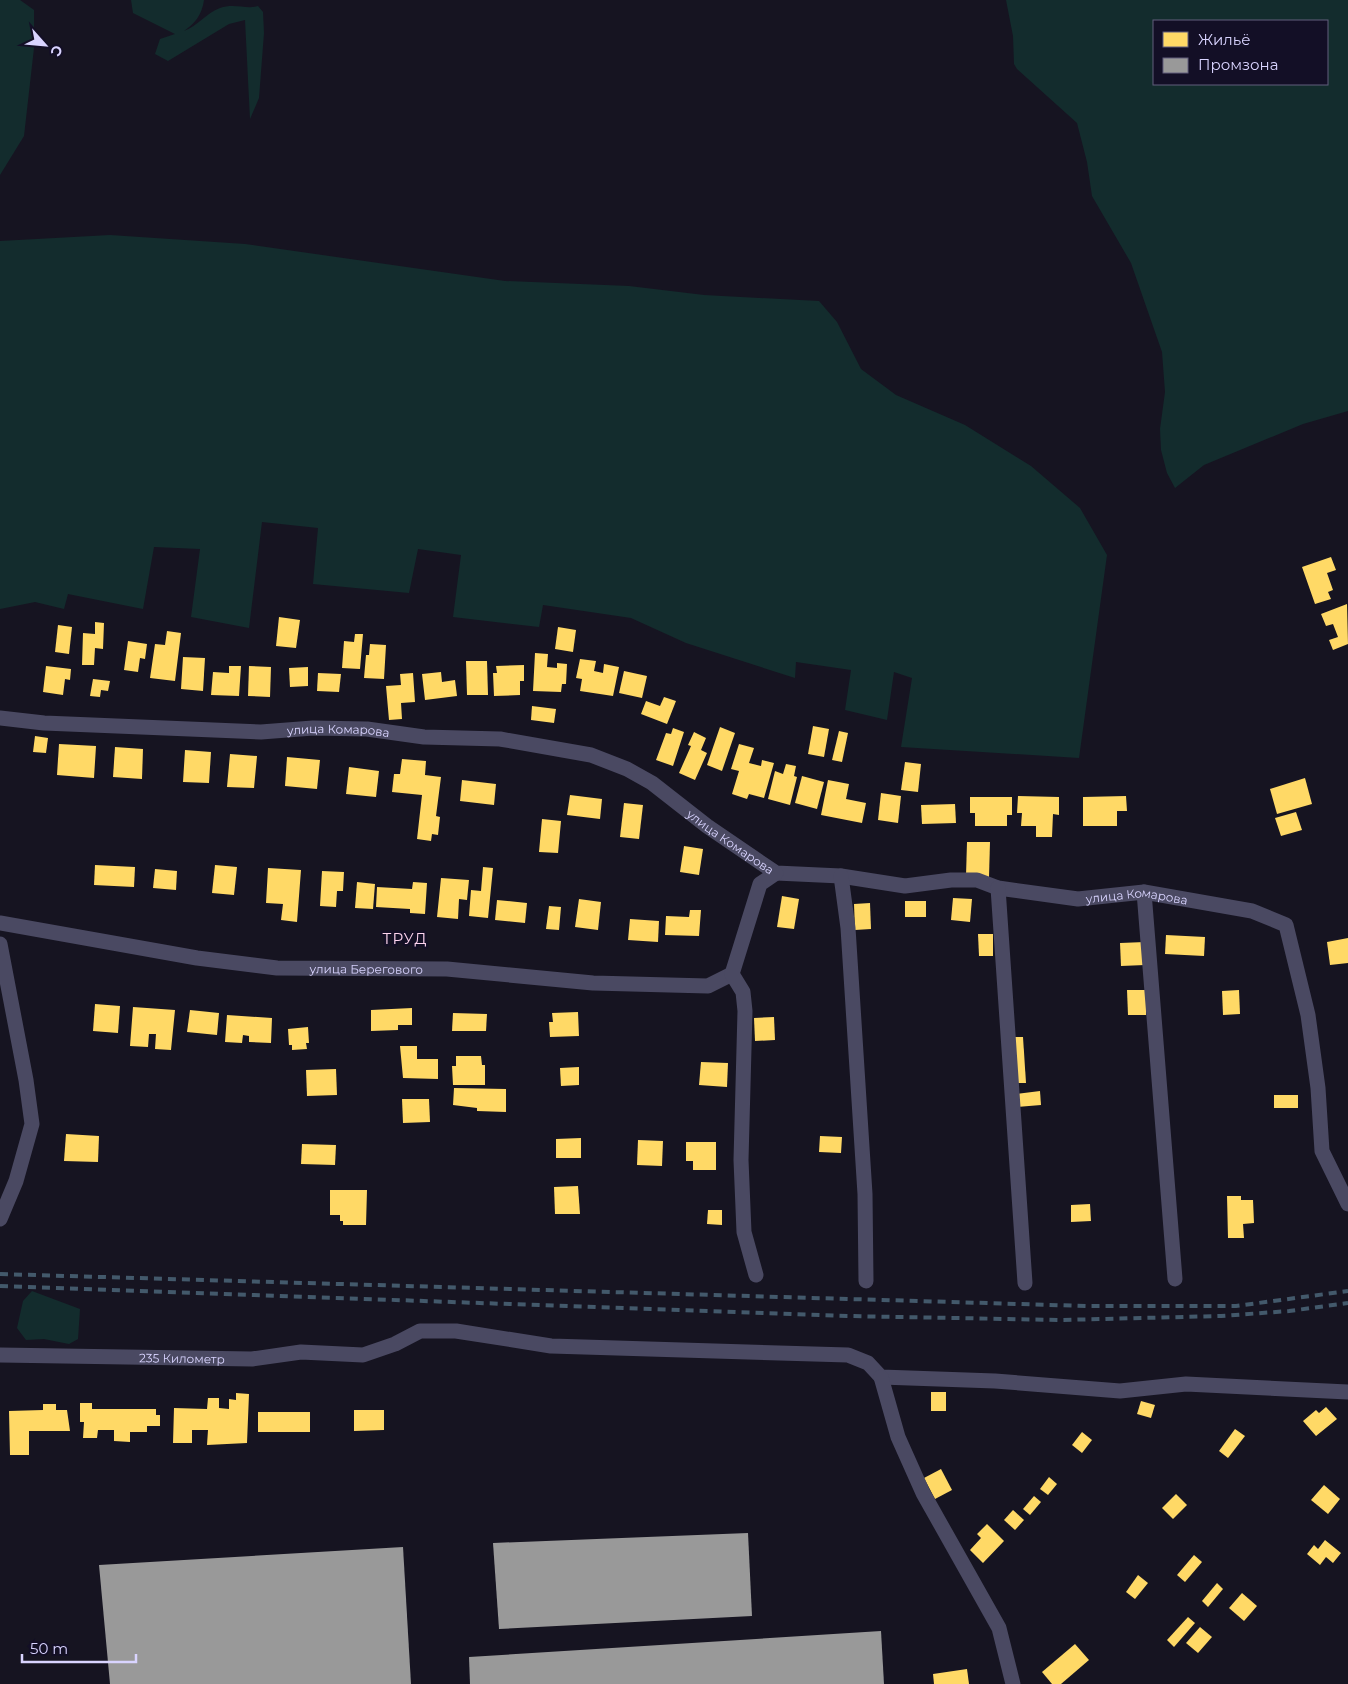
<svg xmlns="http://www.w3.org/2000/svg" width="1348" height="1684" viewBox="0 0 1348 1684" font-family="Montserrat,sans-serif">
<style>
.green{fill:#132c2d;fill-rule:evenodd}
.homes{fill:#ffd966}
.industry{fill:#999}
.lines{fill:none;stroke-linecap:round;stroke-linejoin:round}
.street{stroke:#4a4962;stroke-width:15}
.rail{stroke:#43596b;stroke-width:4;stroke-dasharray:8 6;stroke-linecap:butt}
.labels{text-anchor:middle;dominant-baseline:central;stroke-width:5;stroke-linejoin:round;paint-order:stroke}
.street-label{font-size:12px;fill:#d9d4ff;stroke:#130f26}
.quarter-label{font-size:15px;letter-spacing:1px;fill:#ffd6f0;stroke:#130f26}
</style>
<rect width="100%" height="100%" fill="#161421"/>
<g class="green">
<path d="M0,0H20L34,10V48L24,136L0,175Z"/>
<path d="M131,0H204C202,15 195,23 184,31C198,26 206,13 220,8C235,3 247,10 258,6L263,12L264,33L259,98L250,119L245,20L229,24L168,61L155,54L160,39L175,34L133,13Z"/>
<path d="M1006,0H1348V411L1303,424L1204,465L1175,488L1167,473L1161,450L1160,429L1165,392L1162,352L1131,263L1092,196L1087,162L1077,123L1017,69L1014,64L1013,36ZM1154,21H1327V84H1154Z"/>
<path d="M110,235L245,244L505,281L629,286L704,295L819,301L837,322L861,369L896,395L965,425L1031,466L1080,508L1107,555L1079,758L901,747L912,678L894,672L887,720L845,710L851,670L796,662L795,678L686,643L631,618L543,605L539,627L453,617L461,555L418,549L409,593L313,584L318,528L262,522L249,628L191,617L200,549L154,547L143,609L68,594L64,609L35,602L0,609V241Z"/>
<path d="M32,1291L80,1309L78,1339L69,1344L44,1339L26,1340L17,1328L23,1301Z"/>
</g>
<g class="homes">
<path d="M1331,557L1336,570L1327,573L1333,590L1328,592L1331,599L1315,604L1302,567Z"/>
<path d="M1347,604L1348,644L1333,650L1329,640L1338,637L1333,624L1326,626L1321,614Z"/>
<path d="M279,617L300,620L296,648L276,646Z"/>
<path d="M95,622L104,623L103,649L95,648L94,665H82L83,633L95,634Z"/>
<path d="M58,625L72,627L69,654L55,652Z"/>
<path d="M558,627L576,630L573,652L555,649Z"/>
<path d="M167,631L181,633L175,681L150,678L155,644L165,645Z"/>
<path d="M355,634H363L360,669L342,668L344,641L354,642Z"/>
<path d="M128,641L147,644L145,659L140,658L138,672L124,670Z"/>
<path d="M370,644L386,645L384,679L364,678L366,655H369Z"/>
<path d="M535,653L548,654L547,667L557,668V663L567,664L566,684H562L561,692L533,691Z"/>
<path d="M183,657L205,658L203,691L181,689Z"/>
<path d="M580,659L596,661L594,671L603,673L604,664L619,667L613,696L580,691L582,679L576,678Z"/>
<path d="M466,661H487L488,695H467Z"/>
<path d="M524,665V681H520V695L494,696L493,673H497L496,666Z"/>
<path d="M46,666L71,669L70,680L65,679L63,695L43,692Z"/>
<path d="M229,666H241L239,696L211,695L213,672L229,673Z"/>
<path d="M249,666L271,667L270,697L248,696Z"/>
<path d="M308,667V686L290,687L289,668Z"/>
<path d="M624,671L647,676L642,698L619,693Z"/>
<path d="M441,672L442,682L455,680L457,696L425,700L422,674Z"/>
<path d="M318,673L341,674L339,692L317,691Z"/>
<path d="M413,673L415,702L401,703L402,719L389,720L386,686L401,685L400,674Z"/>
<path d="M93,679L110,681L108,691L101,690L100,697L90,696Z"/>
<path d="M664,697L676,701L667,724L641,714L646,701L660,706Z"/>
<path d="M532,706L556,709L554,723L531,720Z"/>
<path d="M813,726L829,729L824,757L808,754Z"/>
<path d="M720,727L735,733L722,771L707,765Z"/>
<path d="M673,728L684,732L673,766L656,760L666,733L671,734Z"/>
<path d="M839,731L848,733L842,762L832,760Z"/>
<path d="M694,732L706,738L701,750L707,753L695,780L679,773L691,746L688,745Z"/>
<path d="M35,736L48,738L46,753L33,752Z"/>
<path d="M59,744L96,746L94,778L57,775Z"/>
<path d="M739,744L754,748L749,763L761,766L762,760L774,763L764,798L749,794L747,799L732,794L739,771L731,769Z"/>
<path d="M115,747L143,749L142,779L113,777Z"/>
<path d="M185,750L211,752L209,783L183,782Z"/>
<path d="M230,754L257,756L254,788L227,787Z"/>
<path d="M287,757L320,760L317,789L285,786Z"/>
<path d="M402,759L426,761L425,775L441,777L436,816L440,817L438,835L432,834L431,841L417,839L422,795L392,792L394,774H400Z"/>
<path d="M905,762L921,764L918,792L901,790Z"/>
<path d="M786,764L796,766L794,776L797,777L790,805L768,799L775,771L783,774Z"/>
<path d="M349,767L379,771L376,797L346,794Z"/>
<path d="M802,776L824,782L817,809L795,803Z"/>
<path d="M1305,778L1312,804L1277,814L1270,789Z"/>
<path d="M462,780L496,784L494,805L460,801Z"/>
<path d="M828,780L849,784L846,799L866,803L862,823L821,815Z"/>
<path d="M881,793L901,796L898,823L878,820Z"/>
<path d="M570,795L602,799L600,819L567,815Z"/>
<path d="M1018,796L1059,797V815L1053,814L1052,837H1036V826H1021L1022,813H1017Z"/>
<path d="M1126,796L1127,811H1117V826H1083V797Z"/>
<path d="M970,797H1012V815H1007V826H975V813H970Z"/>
<path d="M624,803L643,805L639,839L620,837Z"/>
<path d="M955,804L956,823L922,824L921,805Z"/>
<path d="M1296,812L1302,830L1281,836L1275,818Z"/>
<path d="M542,819L561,821L558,853L539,852Z"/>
<path d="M967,842H990L989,877L966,876Z"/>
<path d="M684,846L703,849L699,875L680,872Z"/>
<path d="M95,865L135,867L134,887L94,885Z"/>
<path d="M215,865L237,867L234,895L212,893Z"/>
<path d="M483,867L493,868L488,918L469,916L471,890L481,891Z"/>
<path d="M268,868L301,870L297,922L281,920L283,904L266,903Z"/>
<path d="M155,869L177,871L176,890L153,888Z"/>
<path d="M322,871L344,872L343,891H337L336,907L320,906Z"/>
<path d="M441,878L469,880L467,900L459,899L458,919L437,917Z"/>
<path d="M357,882L375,884L373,909L355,908Z"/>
<path d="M413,882L427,883L425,914L410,913V909L376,907L377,887L412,889Z"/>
<path d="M782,896L799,899L794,929L777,927Z"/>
<path d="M953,898L972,899L970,922L951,920Z"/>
<path d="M579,899L601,902L598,930L575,927Z"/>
<path d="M497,900L527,903L525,923L495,920Z"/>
<rect x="905" y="901" width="21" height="16"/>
<path d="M870,903L871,929L855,930L854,904Z"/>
<path d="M549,906L561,907L559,930L546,929Z"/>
<path d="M690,910H701L699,936L665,935L666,916L689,917Z"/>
<path d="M630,919L659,921L658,942L628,940Z"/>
<path d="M978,934H993V956H979Z"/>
<path d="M1166,935L1205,937L1204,956L1165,954Z"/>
<path d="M1348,938V963L1330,965L1327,942Z"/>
<path d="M1145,942V965L1121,966L1120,943Z"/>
<path d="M1127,990H1146V1015H1128Z"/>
<path d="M1239,990L1240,1014L1223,1015L1222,991Z"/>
<path d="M95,1004L120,1006L118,1033L93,1031Z"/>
<path d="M133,1007L175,1010L171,1050L155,1049L156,1034H149L148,1047L130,1046Z"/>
<path d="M412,1008V1025H398V1030L371,1031V1010Z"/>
<path d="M190,1010L219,1013L217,1035L187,1032Z"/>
<path d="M578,1012L579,1036L550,1037L549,1022H553L552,1013Z"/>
<path d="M453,1013L487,1014L486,1031H452Z"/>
<path d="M227,1015L272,1018L271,1043L249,1042V1036L243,1035L242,1043L225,1042Z"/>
<path d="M774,1017L775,1040L755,1041L754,1018Z"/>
<path d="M308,1027L309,1043H306L307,1049L292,1050V1045H289L288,1029Z"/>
<path d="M1012,1037H1023L1026,1083H1015Z"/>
<path d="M400,1046H417V1059H438V1079L403,1078Z"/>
<path d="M456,1056H481L482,1065H485V1085H453L452,1066H456Z"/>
<path d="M701,1062L728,1063L727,1087L699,1085Z"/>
<path d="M579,1067V1085L561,1086L560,1068Z"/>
<path d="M336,1069L337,1095L307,1096L306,1070Z"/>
<path d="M454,1088L506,1089V1112L477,1111V1108L453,1105Z"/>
<path d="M1040,1091L1041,1105L1017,1107L1016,1094Z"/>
<rect x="1274" y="1095" width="24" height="13"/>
<path d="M402,1099H429L430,1122L403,1123Z"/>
<path d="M66,1134L99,1136L98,1162L64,1161Z"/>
<path d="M820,1136L842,1137L841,1153L819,1152Z"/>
<path d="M581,1138V1158H556V1139Z"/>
<path d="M638,1140L663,1141L662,1166L637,1165Z"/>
<path d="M686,1142H716V1170H693V1161H686Z"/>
<path d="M302,1144L336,1145L335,1165L301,1164Z"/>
<path d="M578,1186L580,1214H555L554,1187Z"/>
<path d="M330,1190H367L366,1225H343V1221H340V1215H330Z"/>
<path d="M1227,1196H1241V1200H1253L1254,1223L1243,1224L1244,1238H1228Z"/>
<path d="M1090,1204L1091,1221L1071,1222V1205Z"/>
<path d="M708,1210H722V1225L707,1224Z"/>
<rect x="931" y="1392" width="15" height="19"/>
<path d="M236,1393L249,1394L247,1443L207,1445L208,1430H192V1443H173L174,1408L207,1409L208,1398H219V1408L229,1409V1399L236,1400Z"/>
<path d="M1141,1401L1155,1405L1151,1418L1137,1414Z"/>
<path d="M80,1403H92V1409H156V1415H160V1426H147V1432H130V1442L114,1441V1430H98L97,1438H83L84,1422H80Z"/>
<path d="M43,1404H56V1410H67L70,1431H29V1455H10L9,1411L43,1410Z"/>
<path d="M1326,1407L1337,1419L1316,1436L1303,1421L1316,1410L1319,1413Z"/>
<path d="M354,1410H384V1430L354,1431Z"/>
<rect x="258" y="1412" width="52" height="20"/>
<path d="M1235,1429L1245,1436L1228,1458L1219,1451Z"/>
<path d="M1082,1432L1092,1440L1082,1453L1072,1445Z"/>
<path d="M941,1469L952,1490L935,1499L924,1478Z"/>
<path d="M1049,1477L1057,1484L1048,1495L1040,1489Z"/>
<path d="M1324,1485L1340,1499L1328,1514L1311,1500Z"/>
<path d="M1176,1494L1187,1505L1173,1519L1162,1508Z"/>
<path d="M1034,1496L1041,1502L1030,1515L1023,1509Z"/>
<path d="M1013,1510L1024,1520L1015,1530L1004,1520Z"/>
<path d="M987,1524L1004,1541L983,1563L970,1550L981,1538L977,1534Z"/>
<path d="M1325,1540L1341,1553L1333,1563L1326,1557L1320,1565L1307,1554L1314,1545L1318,1549Z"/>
<path d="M1194,1555L1202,1562L1185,1582L1177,1575Z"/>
<path d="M1138,1575L1148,1583L1135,1599L1126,1592Z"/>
<path d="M1217,1583L1223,1589L1208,1607L1202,1601Z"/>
<path d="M1242,1593L1257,1606L1244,1621L1229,1608Z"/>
<path d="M1188,1617L1195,1623L1174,1647L1167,1640Z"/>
<path d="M1200,1627L1212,1637L1198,1653L1186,1643Z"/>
<path d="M1075,1644L1089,1660L1061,1684H1052L1042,1672Z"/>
<path d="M967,1669L969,1684H934L933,1674Z"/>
</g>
<g class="industry">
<path d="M748,1533L752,1616L499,1629L493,1543Z"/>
<path d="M403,1547L411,1684H110L99,1565Z"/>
<path d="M881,1631L884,1684H470L469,1657Z"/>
</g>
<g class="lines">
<g class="street">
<path id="s1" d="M0,718L44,723L261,732L313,728L367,729L424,737L500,739L591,755L627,769L652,783L707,826L776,873L841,876L905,886L951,880H977L998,888L1078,899L1144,892L1252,911L1286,925L1308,1015L1318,1088L1322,1151L1348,1204"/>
<path d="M841,876L848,928L865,1194L866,1281"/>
<path d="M998,888L1025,1283"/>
<path d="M1144,892L1175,1279"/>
<path id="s2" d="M0,923L197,958L277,968L447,969L593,983L708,986L732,974"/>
<path d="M0,944L26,1080L32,1124L16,1181L0,1219"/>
<path d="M756,1275L744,1232L741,1160L745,1011L743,992L732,974L760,884L776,873"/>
<path id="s3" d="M0,1355L252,1359L301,1352L363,1355L395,1344L420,1331H456L551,1346L848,1355L868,1363L881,1377L995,1381L1120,1391L1186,1384L1348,1392"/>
<path d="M881,1377L898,1437L923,1493L999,1628L1013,1684"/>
</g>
<g class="rail">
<path d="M0,1274L1087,1306H1236L1348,1291"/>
<path d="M0,1286L847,1316L1061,1320L1221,1316L1289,1311L1348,1303"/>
</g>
</g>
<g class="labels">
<g class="street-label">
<text stroke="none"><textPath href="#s1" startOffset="339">улица Комарова</textPath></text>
<text stroke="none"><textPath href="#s1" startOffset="759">улица Комарова</textPath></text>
<text stroke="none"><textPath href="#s1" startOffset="1179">улица Комарова</textPath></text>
<text stroke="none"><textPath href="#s2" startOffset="370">улица Берегового</textPath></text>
<text stroke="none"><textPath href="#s3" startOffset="182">235 Километр</textPath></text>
</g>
<g class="quarter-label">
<text x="405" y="938">ТРУД</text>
</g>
</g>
<rect x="1153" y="20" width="175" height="65" fill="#130f26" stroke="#625e7d"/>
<rect x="1163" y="32" width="25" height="15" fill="#ffd966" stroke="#625e7d"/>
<text x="1198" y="45" font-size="15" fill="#d9d4ff">Жильё</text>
<rect x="1163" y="58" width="25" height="15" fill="#999999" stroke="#625e7d"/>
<text x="1198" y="70" font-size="15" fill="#d9d4ff">Промзона</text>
<g transform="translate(45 45) rotate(117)" stroke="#130f26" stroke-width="4" paint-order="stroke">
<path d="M0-4L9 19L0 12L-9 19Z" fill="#d9d4ff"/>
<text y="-8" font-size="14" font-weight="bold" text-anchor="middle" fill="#d9d4ff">С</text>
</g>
<path d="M22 1654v8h114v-8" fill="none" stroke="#d9d4ff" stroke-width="2.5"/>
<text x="30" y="1654" font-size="15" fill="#d9d4ff" stroke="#130f26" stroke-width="4" paint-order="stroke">50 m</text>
</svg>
